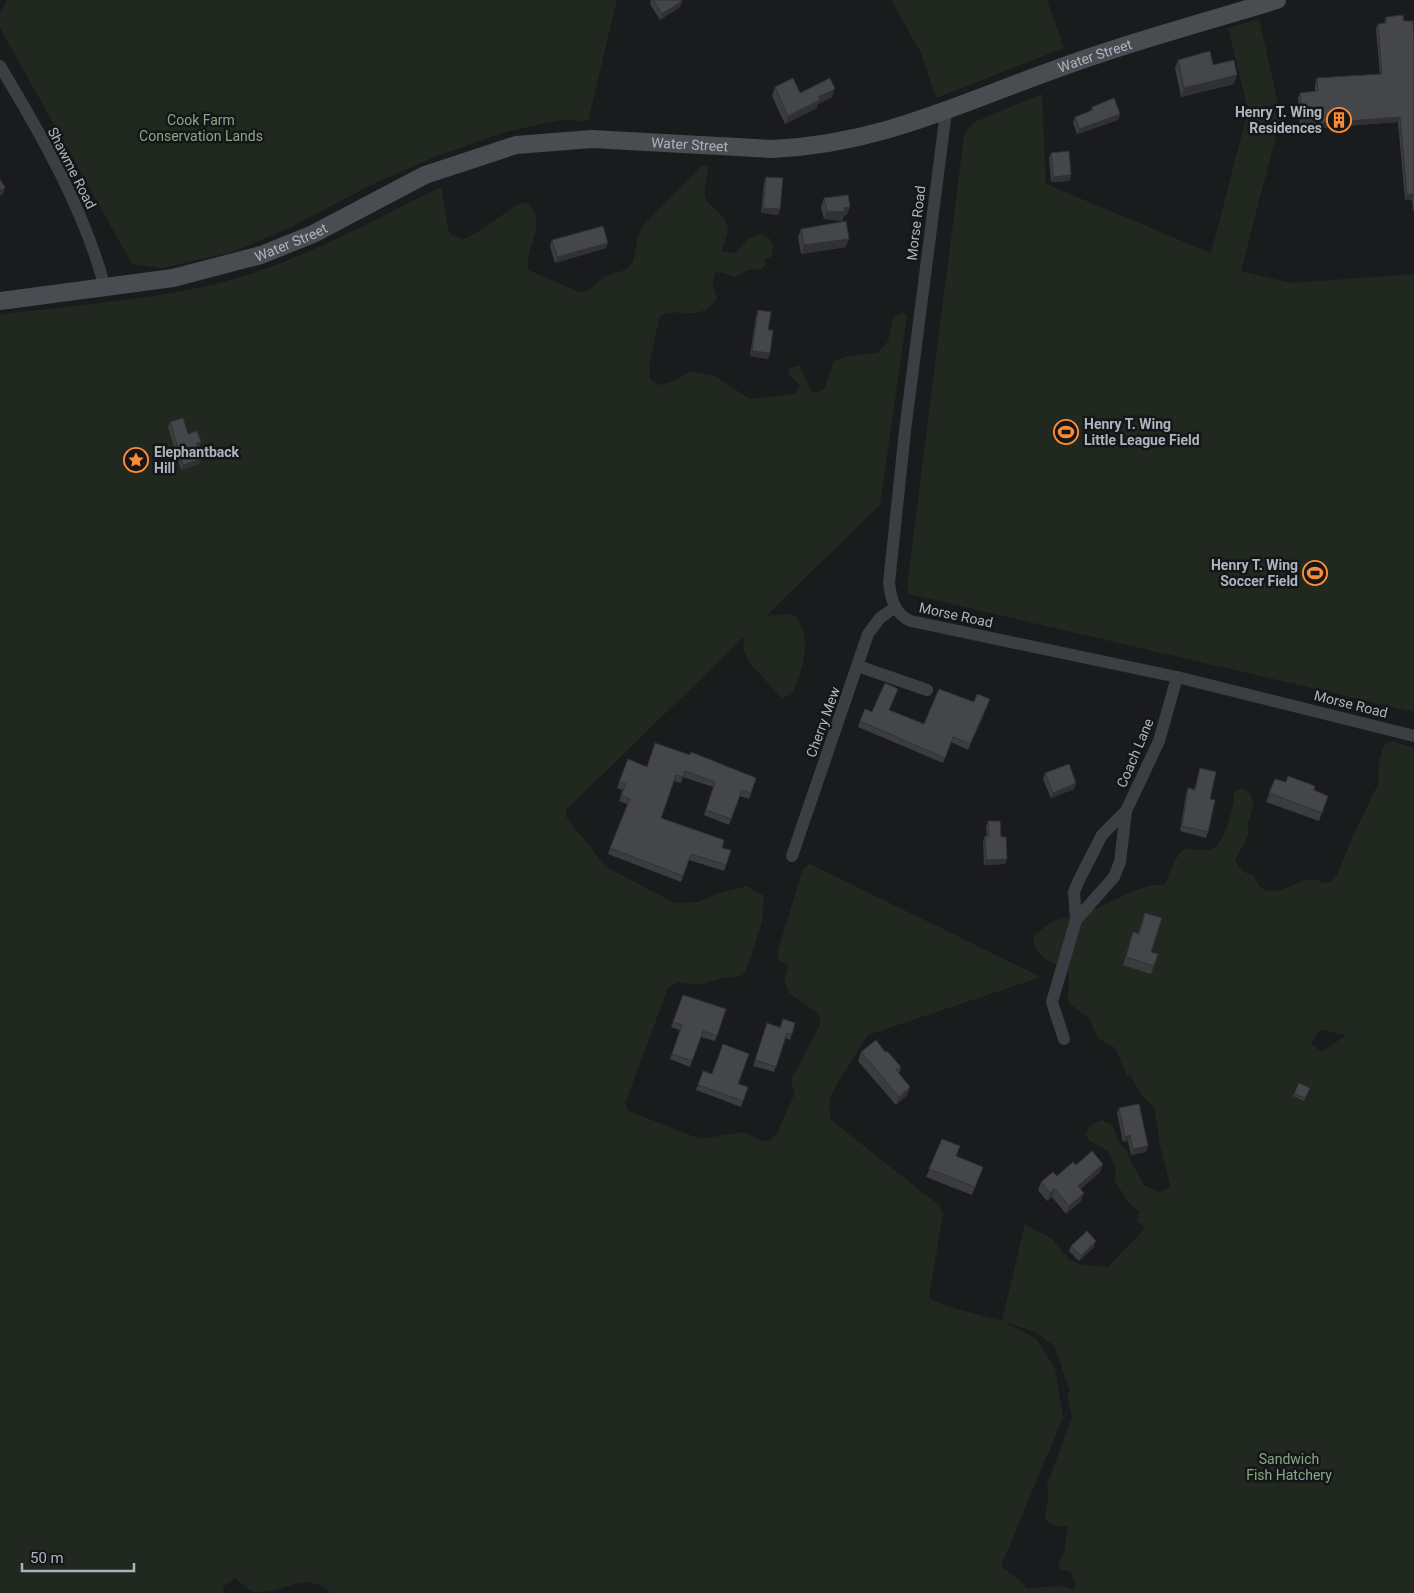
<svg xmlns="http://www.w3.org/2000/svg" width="1414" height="1593" viewBox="0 0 1414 1593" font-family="Roboto,sans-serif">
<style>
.green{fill:#20281f;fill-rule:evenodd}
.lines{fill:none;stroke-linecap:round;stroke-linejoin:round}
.minor{stroke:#3b3e42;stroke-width:12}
.secondary{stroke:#494d52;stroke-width:18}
.wall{fill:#3a3c40}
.shaded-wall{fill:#303134}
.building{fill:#44464a;stroke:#303134}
.labels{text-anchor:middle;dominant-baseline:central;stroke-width:5;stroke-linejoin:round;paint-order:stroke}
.street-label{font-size:14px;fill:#acb5bd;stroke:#151618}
.poi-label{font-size:14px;font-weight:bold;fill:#acb5bd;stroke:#151618;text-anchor:end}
.park-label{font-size:14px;fill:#88a882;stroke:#151618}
</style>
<rect width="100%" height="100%" fill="#1a1b1d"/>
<g class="green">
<path d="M7,0H617L588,121L560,120L506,132L437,156L375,183L289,228L233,252L162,268L132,264L0,28V14Z"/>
<path d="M891,0H1047L1064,48L936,98L921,53Z"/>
<path d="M1259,19L1281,116L1241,271L1291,283L1414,274V712L909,594L907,586L964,136L968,128L977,121L1042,94L1046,184L1211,253L1248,110L1228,28Z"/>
<path d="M702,165H708C709,176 703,187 705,197C710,210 726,212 728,228C728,236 723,243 722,251L735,253L747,240L761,233L770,239L773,247L771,257L765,259L766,264L761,269L748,270L736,277L716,271C712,281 712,288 717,298C701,324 678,306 660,316L649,365L650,379L659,385L672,382L691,371L715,376L750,399L795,394L800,385L790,376L788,369L799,365L811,391L818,392L824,389L834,361L847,356L877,353L888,341L893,317L902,312L907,315L880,505L766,616L787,614L796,616C813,640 803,671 791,695L782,698L751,665L743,650L745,636L566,810L567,818L606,867L675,903L698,902L719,893L747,886L764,896L762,922L746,971L741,976L722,978L698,985L679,982L668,988L625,1104L629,1111L700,1139L743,1132L763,1141L771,1140L777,1133L795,1093L792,1086V1078L820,1025L819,1014L789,993L784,981L788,966L779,960L777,953L803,869L810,864L1041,977L868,1035L832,1092L829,1105L831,1120L940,1206L943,1214L929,1298L946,1306L1002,1321L1025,1223L1029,1227L1051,1238L1069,1259L1079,1264L1108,1267L1145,1228L1144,1225L1137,1222L1139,1211L1129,1203L1114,1180L1116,1170L1108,1151L1090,1141L1086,1135L1089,1126L1102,1120L1112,1125L1120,1144L1127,1149L1129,1157L1144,1185L1159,1192L1169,1188L1170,1184L1160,1145L1154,1107L1142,1096L1131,1077L1126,1074L1115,1048L1098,1038L1089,1019L1068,1002L1069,974C1055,961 1031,958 1034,936L1052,921L1084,914L1133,891L1152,885H1165C1167,878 1177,854 1182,851C1191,844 1206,857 1218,844C1226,836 1231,812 1234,801L1233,796L1236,790L1243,788C1258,797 1253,809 1248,823C1247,826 1249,831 1248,835C1245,844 1239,851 1235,860L1242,871L1254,876C1268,914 1302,867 1323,883H1329L1337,875L1353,836L1378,784L1379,761L1384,745L1392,741L1414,748V1593H331C327,1587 314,1582 306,1582C288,1583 279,1593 254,1592C247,1590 241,1582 235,1578L223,1587L224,1593H0V315C83,303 167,300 247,275C314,254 378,217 441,187L448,228L451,235L463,239L471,236L520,203H526C551,222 524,245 528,270L580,292H586L606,276L625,270L633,262L638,236L642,227ZM1324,1030L1346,1035L1322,1052L1311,1043L1318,1032ZM1005,1322L1035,1332L1054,1346L1070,1391L1067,1396L1072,1417L1047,1485L1048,1497L1045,1520L1056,1526H1066L1068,1529C1063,1545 1069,1547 1058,1563L1061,1570L1071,1572L1076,1586L1072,1589L1062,1586L1026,1588L1024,1584L1001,1566L1063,1417L1055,1369L1037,1339Z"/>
</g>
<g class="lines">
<g class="minor">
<path d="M0,66C41,134 85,211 105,288"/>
<path d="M946,112L905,431L889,583C891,599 895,615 911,621L1177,677L1414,736"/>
<path d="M858,666L927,690"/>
<path d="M792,856L868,634L880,618L895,607"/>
<path d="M1076,920L1074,892L1079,880L1102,835L1126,811"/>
<path d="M1064,1039L1052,1002L1076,920L1114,877L1120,862L1126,811L1159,741L1177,677"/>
</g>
<path class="secondary" id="s1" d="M0,301L173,278L261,255L313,234L425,175L516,145L592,139L772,149C877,144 952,107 1048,72C1123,44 1201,23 1277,0"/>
</g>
<g class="wall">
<path d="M651,0H682L680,7L660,20L650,4Z"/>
<path d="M1386,17L1404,21L1414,37V211H1413L1412,200H1405L1398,122L1320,128L1319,125L1300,127L1298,98L1300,93L1315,91V84L1317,78L1380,74L1376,29L1378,24L1384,23Z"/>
<path d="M1178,60L1213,65L1234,84L1181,97L1175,68Z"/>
<path d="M775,87L800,93L832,97L818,104L817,108L785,124L772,96Z"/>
<path d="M1092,107L1120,114L1118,120L1077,134L1073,123L1075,117L1090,112Z"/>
<path d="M1051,153L1071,175L1069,181L1051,182L1049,158Z"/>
<path d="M766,177L780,209L778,215L761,213L764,182Z"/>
<path d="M824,198L847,215L844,216L842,221L824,219L821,207Z"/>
<path d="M801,229L846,247L801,254L798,237Z"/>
<path d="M552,240L606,248L555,263L550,246Z"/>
<path d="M758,310L768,330L770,353L768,359L750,356L756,316Z"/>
<path d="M170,422L201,442L199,448H198L201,459L199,464L181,470L168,427Z"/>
<path d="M896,694L889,710L924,724L974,702L988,705L968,750L951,742L943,763L858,727L860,721Z"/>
<path d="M628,759L647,767L756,778L749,799L740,796L729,825L704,815L713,787L683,777L681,783L674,781L661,818L722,848L731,850L724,871L689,860L681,882L608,854L627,804L619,801L623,790L617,788Z"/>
<path d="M1200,768L1210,799L1208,832L1206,838L1180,831L1186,794L1188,788L1194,790Z"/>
<path d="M1045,773L1076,783L1074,789L1051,798L1043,779Z"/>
<path d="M1275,779L1328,796L1319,821L1266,802Z"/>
<path d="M988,821L1001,837L1007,859L1005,864L984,865L983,842L985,836H987L986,827Z"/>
<path d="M1145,913L1151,952L1158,954L1151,974L1123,965L1133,932L1138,934Z"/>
<path d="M683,995L726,1009L715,1041L701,1037L690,1067L670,1059L680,1030L671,1027Z"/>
<path d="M767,1023L780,1027L795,1023L790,1040L785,1038L774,1072L753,1066Z"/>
<path d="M861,1052L901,1067L899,1073L910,1087L907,1095L896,1105L858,1061Z"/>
<path d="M703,1071L748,1087L741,1107L696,1090Z"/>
<path d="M1299,1083L1310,1088L1304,1101L1293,1096Z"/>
<path d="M1119,1108L1146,1152L1131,1155L1128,1141L1123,1142L1117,1113Z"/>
<path d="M942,1139L956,1156L983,1167L972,1195L926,1177Z"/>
<path d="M1076,1165L1100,1172L1080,1189L1081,1201L1066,1214L1052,1197L1047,1201L1038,1190L1041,1182L1057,1176Z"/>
<path d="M1071,1246L1094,1247L1079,1261L1069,1251Z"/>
</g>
<g class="shaded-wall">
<path d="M682,1L680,7L660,20L662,14Z"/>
<path d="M1237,75L1234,84L1181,97L1184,88Z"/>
<path d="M835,89L832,97L818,104L817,108L785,124L788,116L818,97Z"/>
<path d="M1120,114L1118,120L1077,134L1079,129Z"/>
<path d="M1400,117L1398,122L1320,128L1322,123Z"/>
<path d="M1321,120L1319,125L1300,127L1302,121Z"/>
<path d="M1071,175L1069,181L1051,182L1053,177Z"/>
<path d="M5,188L3,194L0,196V191Z"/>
<path d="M1414,194L1412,200H1405L1407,195Z"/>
<path d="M850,207L847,215L844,216L842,221L824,219L827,211Z"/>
<path d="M763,208L780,209L778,215L761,213Z"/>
<path d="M849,239L846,247L801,254L804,245Z"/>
<path d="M608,243L606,248L555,263L557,257Z"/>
<path d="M752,351L770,353L768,359L750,356Z"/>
<path d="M201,442L199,448L194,449L196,443Z"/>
<path d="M201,459L199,464L181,470L183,465Z"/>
<path d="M1076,783L1074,789L1051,798L1053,793Z"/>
<path d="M1007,859L1005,864L984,865L986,860Z"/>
<path d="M910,1087L907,1095L896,1105L899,1097Z"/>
<path d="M1130,1135L1128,1141L1123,1142L1125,1137Z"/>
<path d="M1148,1146L1146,1152L1131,1155L1133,1149Z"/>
<path d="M1103,1164L1100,1172L1075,1194L1078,1186Z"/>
<path d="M1055,1189L1052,1197L1047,1201L1050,1193Z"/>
<path d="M1084,1193L1081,1201L1066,1214L1069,1206Z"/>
<path d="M1096,1241L1094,1247L1079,1261L1081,1256Z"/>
</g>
<g class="building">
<path d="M653,0H682V1L662,14Z"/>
<path d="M1403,15L1404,21H1413L1414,37V197V194L1407,195L1400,117L1322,123L1321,120L1302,121L1300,93L1318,91L1317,78L1382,74L1378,24L1386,23V17Z"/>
<path d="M1210,51L1213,65L1234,60L1237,75L1184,88L1178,60Z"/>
<path d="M793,78L800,93L830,78L835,89L818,97L820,100L788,116L775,87Z"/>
<path d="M1114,98L1120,114L1079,129L1075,117L1093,110L1092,107Z"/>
<path d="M1069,151L1071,175L1053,177L1051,153Z"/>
<path d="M766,177L783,178L780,209L763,208Z"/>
<path d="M0,179L5,188L0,191Z"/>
<path d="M848,195L850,207L844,208L845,212L827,211L824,198Z"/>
<path d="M846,221L849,239L804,245L801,229Z"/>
<path d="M603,226L608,243L557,257L552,240Z"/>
<path d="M758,310L771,312L768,330H773L770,353L752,351Z"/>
<path d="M183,418L188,434L197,431L201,442L196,443L201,459L183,465L170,422Z"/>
<path d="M885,683L898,689L889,710L924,724L939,689L974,702L977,694L990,699L970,744L953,737L945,758L860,721L865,709L872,712Z"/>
<path d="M655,743L690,755L691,752L756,778L751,793L742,790L731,819L706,810L715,782L685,771L683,777L676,775L661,818L724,840L722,848L731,850L726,865L691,854L683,876L610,848L630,799L621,795L626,784L619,782L628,759L647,767Z"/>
<path d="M1069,764L1076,783L1053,793L1045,773Z"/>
<path d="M1200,768L1216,772L1210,799L1215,800L1208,832L1182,826L1188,788L1195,790Z"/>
<path d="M1288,776L1315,786L1314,790L1328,796L1322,813L1269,793L1275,779L1286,782Z"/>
<path d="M988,821H1000L1001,837H1006L1007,859L986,860L985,836H989Z"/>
<path d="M1145,913L1162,918L1151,952L1158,954L1154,966L1126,957L1133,932L1139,934Z"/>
<path d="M683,995L726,1009L717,1036L703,1031L692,1061L672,1054L682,1025L673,1022Z"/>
<path d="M783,1019L795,1023L792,1034L787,1033L776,1067L755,1060L767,1023L780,1028Z"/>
<path d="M876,1040L885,1052L887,1051L901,1067L896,1070L910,1087L899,1097L861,1052Z"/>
<path d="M723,1044L749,1054L738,1084L748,1087L743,1101L698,1085L703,1071L712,1074Z"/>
<path d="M1299,1083L1310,1088L1305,1098L1294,1094Z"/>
<path d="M1139,1104L1148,1146L1133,1149L1130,1135L1125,1137L1119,1108Z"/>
<path d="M942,1139L960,1146L956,1156L983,1167L975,1187L929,1169Z"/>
<path d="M1092,1151L1103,1164L1078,1186L1084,1193L1069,1206L1055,1189L1050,1193L1041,1182L1053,1172L1057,1176L1073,1162L1076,1165Z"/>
<path d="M1087,1231L1096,1241L1081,1256L1071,1246Z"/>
</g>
<defs>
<symbol id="building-ring" viewBox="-11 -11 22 22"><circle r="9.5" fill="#151618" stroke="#fc8c33" stroke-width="1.5"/><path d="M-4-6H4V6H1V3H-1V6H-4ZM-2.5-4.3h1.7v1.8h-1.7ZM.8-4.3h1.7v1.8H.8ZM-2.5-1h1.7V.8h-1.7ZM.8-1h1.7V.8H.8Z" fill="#fc8c33"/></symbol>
<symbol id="stadium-ring" viewBox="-11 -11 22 22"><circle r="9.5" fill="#151618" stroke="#fc8c33" stroke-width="1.5"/><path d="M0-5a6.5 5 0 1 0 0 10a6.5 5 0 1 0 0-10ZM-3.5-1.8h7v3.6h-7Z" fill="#fc8c33"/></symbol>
<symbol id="sight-ring" viewBox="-11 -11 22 22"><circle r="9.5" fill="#151618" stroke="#fc8c33" stroke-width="1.5"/><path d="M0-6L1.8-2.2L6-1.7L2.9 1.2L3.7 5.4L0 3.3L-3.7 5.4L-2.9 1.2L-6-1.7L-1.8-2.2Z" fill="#fc8c33"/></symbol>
</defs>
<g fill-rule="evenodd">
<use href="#building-ring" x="1325" y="106" width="28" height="28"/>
<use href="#stadium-ring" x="1052" y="418" width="28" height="28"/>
<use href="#sight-ring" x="122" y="446" width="28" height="28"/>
<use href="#stadium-ring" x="1301" y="559" width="28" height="28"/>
</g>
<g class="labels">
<g class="street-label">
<text stroke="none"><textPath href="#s1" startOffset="1138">Water Street</textPath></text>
<text stroke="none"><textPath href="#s1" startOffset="718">Water Street</textPath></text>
<text transform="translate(72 168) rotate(63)">Shawme Road</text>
<text transform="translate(916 223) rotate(-83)">Morse Road</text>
<text stroke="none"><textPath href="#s1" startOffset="298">Water Street</textPath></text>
<text transform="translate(956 615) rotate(12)">Morse Road</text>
<text transform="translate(1351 704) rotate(14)">Morse Road</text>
<text transform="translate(823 722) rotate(-70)">Cherry Mew</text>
<text transform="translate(1135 753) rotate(-67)">Coach Lane</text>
</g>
<g class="poi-label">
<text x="1322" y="112">Henry T. Wing<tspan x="1322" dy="16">Residences</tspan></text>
<text x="1084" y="424" text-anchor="start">Henry T. Wing<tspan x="1084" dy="16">Little League Field</tspan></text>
<text x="154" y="452" text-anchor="start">Elephantback<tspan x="154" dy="16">Hill</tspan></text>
<text x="1298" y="565">Henry T. Wing<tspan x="1298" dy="16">Soccer Field</tspan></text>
</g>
<g class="park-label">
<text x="201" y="120">Cook Farm<tspan x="201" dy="16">Conservation Lands</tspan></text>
<text x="1289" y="1459">Sandwich<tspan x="1289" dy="16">Fish Hatchery</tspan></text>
</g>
</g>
<path d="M22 1563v8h112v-8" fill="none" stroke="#acb5bd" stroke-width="2.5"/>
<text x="30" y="1563" font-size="15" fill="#acb5bd" stroke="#151618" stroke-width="4" paint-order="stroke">50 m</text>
</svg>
